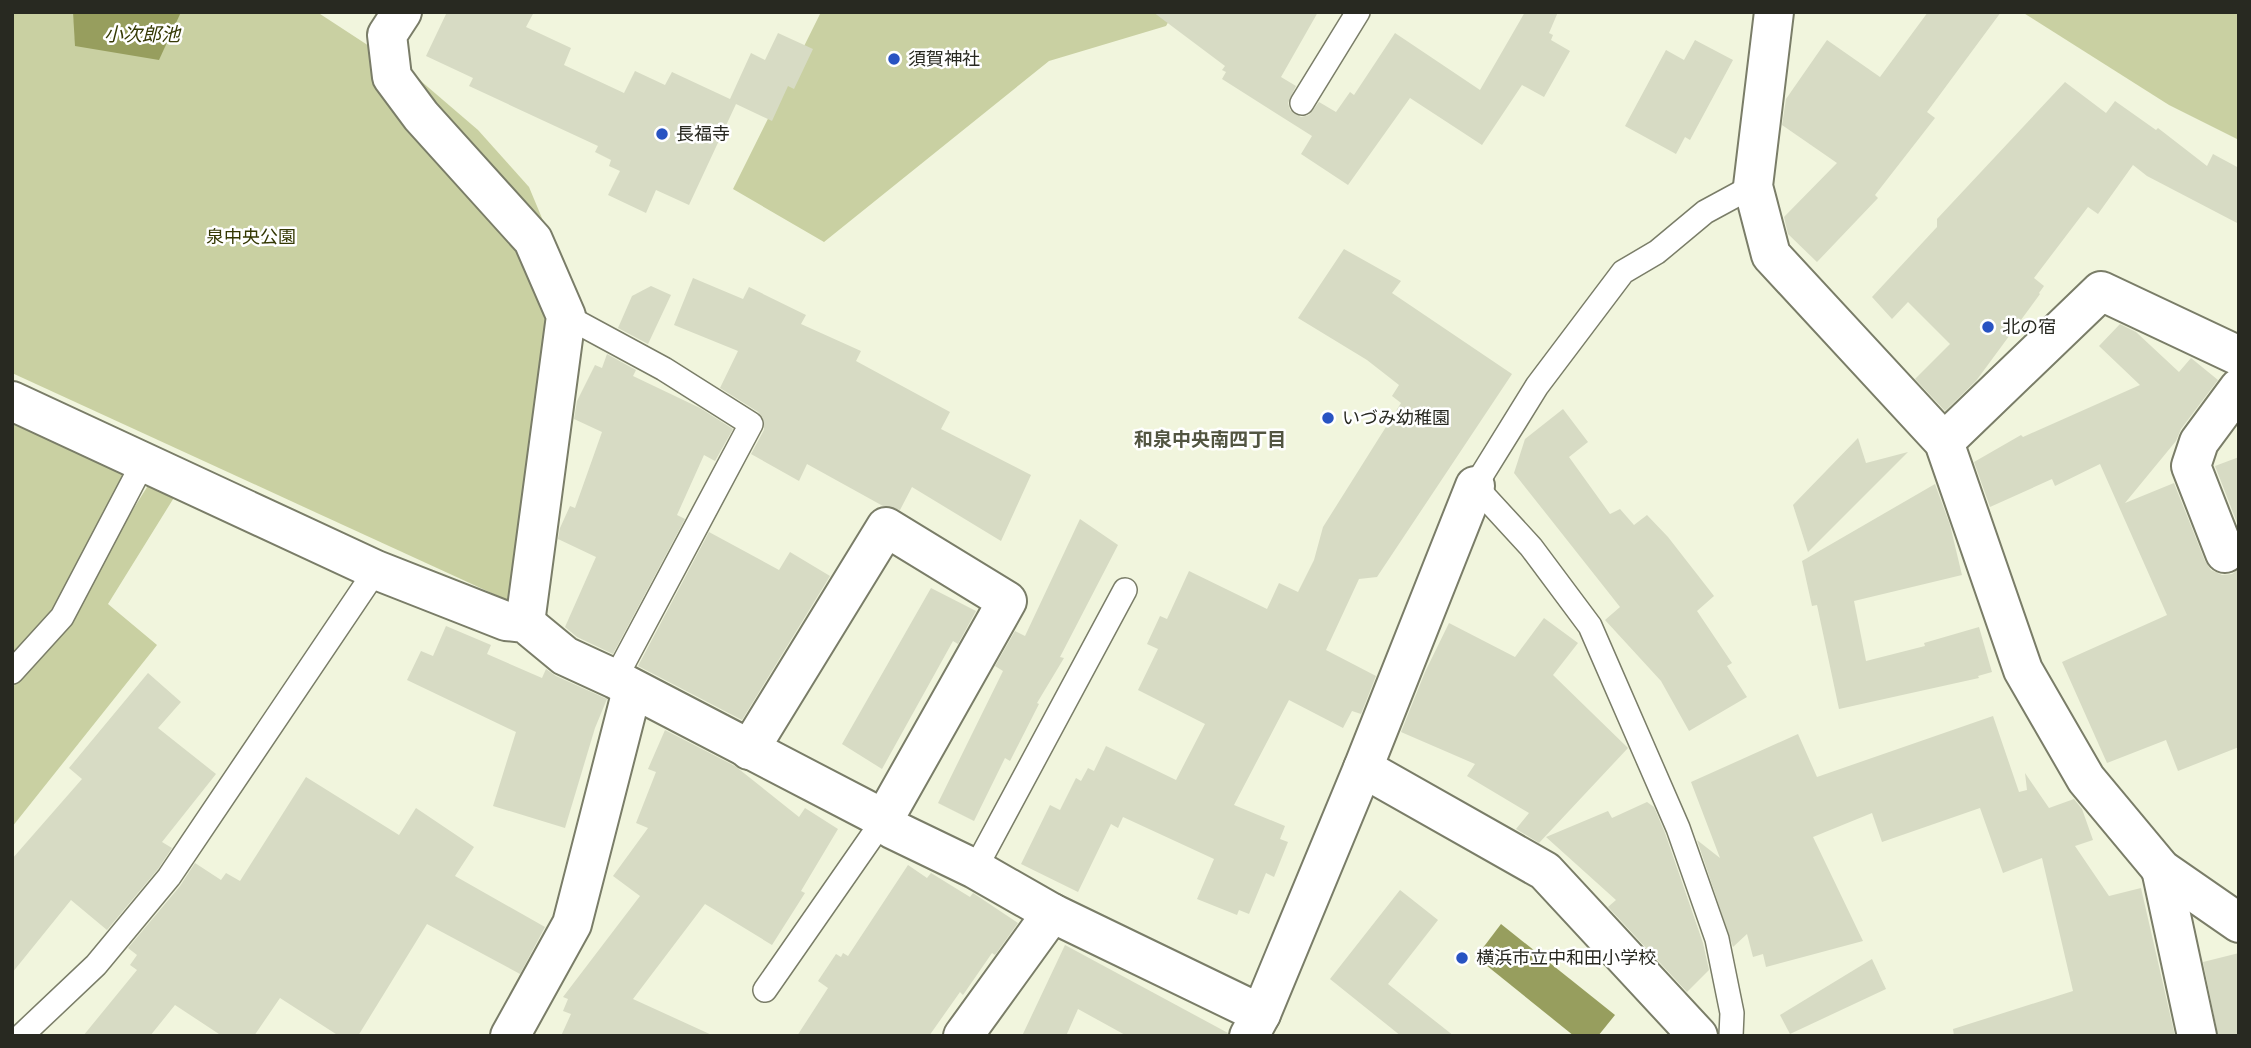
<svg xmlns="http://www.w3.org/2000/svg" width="2251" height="1048" viewBox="0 0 2251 1048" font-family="Figtree,'Noto Sans JP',sans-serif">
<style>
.green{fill:#c9d0a2}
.water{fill:#979e5e}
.building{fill:#d7dbc4}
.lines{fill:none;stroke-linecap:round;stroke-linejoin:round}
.lane-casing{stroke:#7a7d68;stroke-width:26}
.street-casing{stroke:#7a7d68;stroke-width:42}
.lane{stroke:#fff;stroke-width:23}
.street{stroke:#fff;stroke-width:38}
.poi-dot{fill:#2853c2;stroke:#fff;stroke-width:2.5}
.labels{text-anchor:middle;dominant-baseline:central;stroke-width:5;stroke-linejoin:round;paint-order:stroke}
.poi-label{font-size:18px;fill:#282921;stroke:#fff;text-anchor:start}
.park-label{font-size:18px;fill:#343803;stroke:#fff}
.water-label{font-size:19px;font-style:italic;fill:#363a05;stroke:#fff}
.neighbourhood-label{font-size:19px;font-weight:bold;fill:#525541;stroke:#fff}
</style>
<rect width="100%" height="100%" fill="#f1f5dd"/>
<g class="green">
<path d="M12,12H317L415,76L478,130L529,187L544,223L557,306L513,603L12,373Z"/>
<path d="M821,12H1174L1166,26L1049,61L824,242L733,189Z"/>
<path d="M2022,12H2239V140L2169,105Z"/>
<path d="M12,410L130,466L55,606L12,655Z"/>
<path d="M149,484L175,496L108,604L157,645L12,827V688L46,648Z"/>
</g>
<g class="water">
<path d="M73,12H181L159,60L75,46Z"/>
<path d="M1501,924L1615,1015L1598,1036H1574L1476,957Z"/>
</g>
<g class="building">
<path d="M447,12H534L526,27L571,48L564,65L624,93L635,71L665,85L672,72L730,99L751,53L765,60L778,33L813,49L794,89L788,86L772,121L736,104L689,205L656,190L646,213L608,195L620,171L609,166L611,160L595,152L598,146L469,86L473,78L426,56Z"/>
<path d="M1153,12H1318L1281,77L1296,86L1288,103L1290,110L1301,117L1309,115L1319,102L1336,112L1350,92L1354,95L1395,33L1480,90L1525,12H1558L1549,33L1553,35L1551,40L1570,51L1544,97L1522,85L1482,145L1410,98L1348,185L1301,154L1312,136L1222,79L1226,72L1222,70L1225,66Z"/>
<path d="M1928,12H2001L1927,112L1935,118L1875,195L1878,198L1817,262L1788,234L1784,217L1837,163L1782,125L1786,99L1827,40L1880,77Z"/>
<path d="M1695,40L1733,60L1690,140L1685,137L1676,154L1625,126L1666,50L1684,60Z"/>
<path d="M2065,82L2106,113L2115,101L2156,130L2158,128L2207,166L2213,154L2239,168V224L2147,176L2133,165L2098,214L2088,207L2034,278L2044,286L2039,293L2040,294L1976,381L1945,411L1915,379L1950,344L1908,302L1892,319L1872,297L1937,227V219Z"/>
<path d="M1344,249L1401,281L1392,293L1512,374L1377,577L1359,579L1326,650L1376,676L1361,714L1352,711L1343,728L1289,700L1234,805L1285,826L1280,839L1288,842L1274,877L1266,873L1249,914L1239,910L1237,915L1197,899L1214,859L1123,817L1118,828L1111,824L1078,892L1021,864L1050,805L1060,810L1076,778L1081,781L1088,768L1094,771L1106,746L1176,780L1205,724L1138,690L1158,649L1147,644L1160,616L1167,619L1189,571L1267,609L1279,583L1298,592L1314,560L1323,527L1401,403L1392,396L1399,385L1367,360L1298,318Z"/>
<path d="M693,278L743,299L749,287L806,315L801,324L861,351L856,361L950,412L941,429L1031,475L1001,541L912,487L900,510L883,506L807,464L799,481L751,454L764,430L763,418L758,412L720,388L738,351L674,325Z"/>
<path d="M651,286L671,295L648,344L618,328L632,296Z"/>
<path d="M2120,324L2136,332L2179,372L2191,358L2218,380L2181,429L2176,441L2125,503L2174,483L2205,561L2211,570L2222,575L2232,574L2239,569V747L2178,771L2166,740L2107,763L2062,662L2167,615L2100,464L2055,486L2052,479L1990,507L1974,462L2021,435L2023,437L2140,385L2099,346Z"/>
<path d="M607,354L636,370L633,376L700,408L733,429L715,461L704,455L677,515L685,519L613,654L577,637L565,627L596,557L558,539L560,528L570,506L575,508L602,432L574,419L577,401L595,365L602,368Z"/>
<path d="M1563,409L1588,442L1569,457L1610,514L1620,509L1634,525L1647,515L1668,537L1714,596L1697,611L1732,663L1727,666L1747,697L1689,731L1661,681L1605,620L1620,607L1514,473L1525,439Z"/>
<path d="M1858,438L1866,463L1908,452L1808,552L1793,505Z"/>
<path d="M2239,457V528L2215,466Z"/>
<path d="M1935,484L1950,525L1962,575L1854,601L1866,661L1925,646L1924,643L1979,627L1992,672L1978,676L1979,678L1839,709L1817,605L1812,606L1802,561Z"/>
<path d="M1080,519L1118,545L1060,657L1064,658L1037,703L1039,704L1010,761L1005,758L974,821L938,803L1003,671L995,666L1015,631L1025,636Z"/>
<path d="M709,532L779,570L790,552L830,576L742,720L638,666Z"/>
<path d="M931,588L976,611L958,644L953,641L882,769L842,744Z"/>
<path d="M1544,618L1578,643L1553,675L1628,748L1539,843L1516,829L1529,813L1467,776L1475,764L1401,732L1425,672L1449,623L1515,657Z"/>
<path d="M446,626L491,645L487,654L542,678L546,669L556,676L607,699L595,728L565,828L493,806L516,732L407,680L421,651L433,656Z"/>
<path d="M148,673L181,702L158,728L216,774L162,842L172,848L158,869L107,930L71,900L12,973V859L82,779L69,768Z"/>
<path d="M1993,716L2019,792L2027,790L2025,773L2049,808L2074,799L2082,809L2093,840L2075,846L2109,896L2141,888L2175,1036H1954L1953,1029L2073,991L2042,858L2003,873L1980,808L1882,842L1872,813L1813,837L1863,941L1766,967L1763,954L1753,957L1747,934L1733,947L1697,840L1720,858L1691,782L1798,734L1817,777Z"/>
<path d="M665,730L735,766L799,817L805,808L838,829L801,891L805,893L772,945L705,904L633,999L714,1036H561L571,1014L563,1011L568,999L563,997L640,896L613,876L648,828L636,823L656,772L648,769Z"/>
<path d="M306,777L399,835L416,808L474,847L455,876L545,927L520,974L427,924L358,1036H339L280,998L254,1036H222L175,1005L150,1036H83L137,970L130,965L137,955L128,948L180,886L195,863L221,880L226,873L240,881Z"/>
<path d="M1647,802L1654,807L1665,833L1703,943L1709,970L1687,992L1608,907L1616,900L1546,837L1608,811L1612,818Z"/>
<path d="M908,865L927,878L931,873L970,897L973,893L1018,923L995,955L992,953L963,995L960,992L929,1036H797L828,988L818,981L836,954L841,957L843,953L848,956Z"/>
<path d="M1400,890L1438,920L1388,984L1454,1036H1401L1330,979Z"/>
<path d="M1065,945L1228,1033L1227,1036H1127L1078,1009L1066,1036H1022Z"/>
<path d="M2239,953V1036H2218L2203,962Z"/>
<path d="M1872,959L1886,989L1790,1034L1780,1015Z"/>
</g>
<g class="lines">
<defs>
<g id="lane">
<path d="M1302,103L1358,12"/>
<path d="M566,316L664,369L751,424L615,679"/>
<path d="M12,672L62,617L144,461"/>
<path d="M975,869L1125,590"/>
<path d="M765,990L884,819"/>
<path d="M21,1036L96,965L169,877L376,570"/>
<path d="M1731,1036L1732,1013L1717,939L1678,828L1590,626L1531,547L1475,486L1537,386L1623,272L1657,252L1705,212L1753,186"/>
</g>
<g id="street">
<path d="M402,12L387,35L392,77L421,116L533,240L566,316L525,623"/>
<path d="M1774,12L1753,186L1771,255L1944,442L2023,670L2086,779L2161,869L2239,923"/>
<path d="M12,401L376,570L506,621L525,623L565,656L615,679L884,819L892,829L975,869L1052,913L1261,1014"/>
<path d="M1944,442L2101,291L2239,356"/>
<path d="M2225,553L2191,466L2199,442L2239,388"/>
<path d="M749,750L886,527L1007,601L884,819"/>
<path d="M1363,768L1545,871L1698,1036"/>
<path d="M2161,869L2197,1036"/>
<path d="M510,1036L572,924L632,690"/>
<path d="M963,1036L1052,913"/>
<path d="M1249,1036L1261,1014L1363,768L1475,486"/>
</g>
</defs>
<use href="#lane" class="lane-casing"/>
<use href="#street" class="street-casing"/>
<use href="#lane" class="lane"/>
<use href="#street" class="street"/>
</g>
<g class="poi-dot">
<circle cx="894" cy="59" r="7"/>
<circle cx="662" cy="134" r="7"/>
<circle cx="1988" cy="327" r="7"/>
<circle cx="1328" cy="418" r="7"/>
<circle cx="1462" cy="958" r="7"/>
</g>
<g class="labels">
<g class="poi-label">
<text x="908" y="59">須賀神社</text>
<text x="676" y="134">長福寺</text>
<text x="2002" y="327">北の宿</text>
<text x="1342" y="418">いづみ幼稚園</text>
<text x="1476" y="958">横浜市立中和田小学校</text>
</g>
<g class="park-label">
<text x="251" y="237">泉中央公園</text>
</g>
<g class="water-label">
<text x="142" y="34">小次郎池</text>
</g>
<g class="neighbourhood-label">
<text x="1210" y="439">和泉中央南四丁目</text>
</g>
</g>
<rect width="2251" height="1048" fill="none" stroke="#282921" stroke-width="28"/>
</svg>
